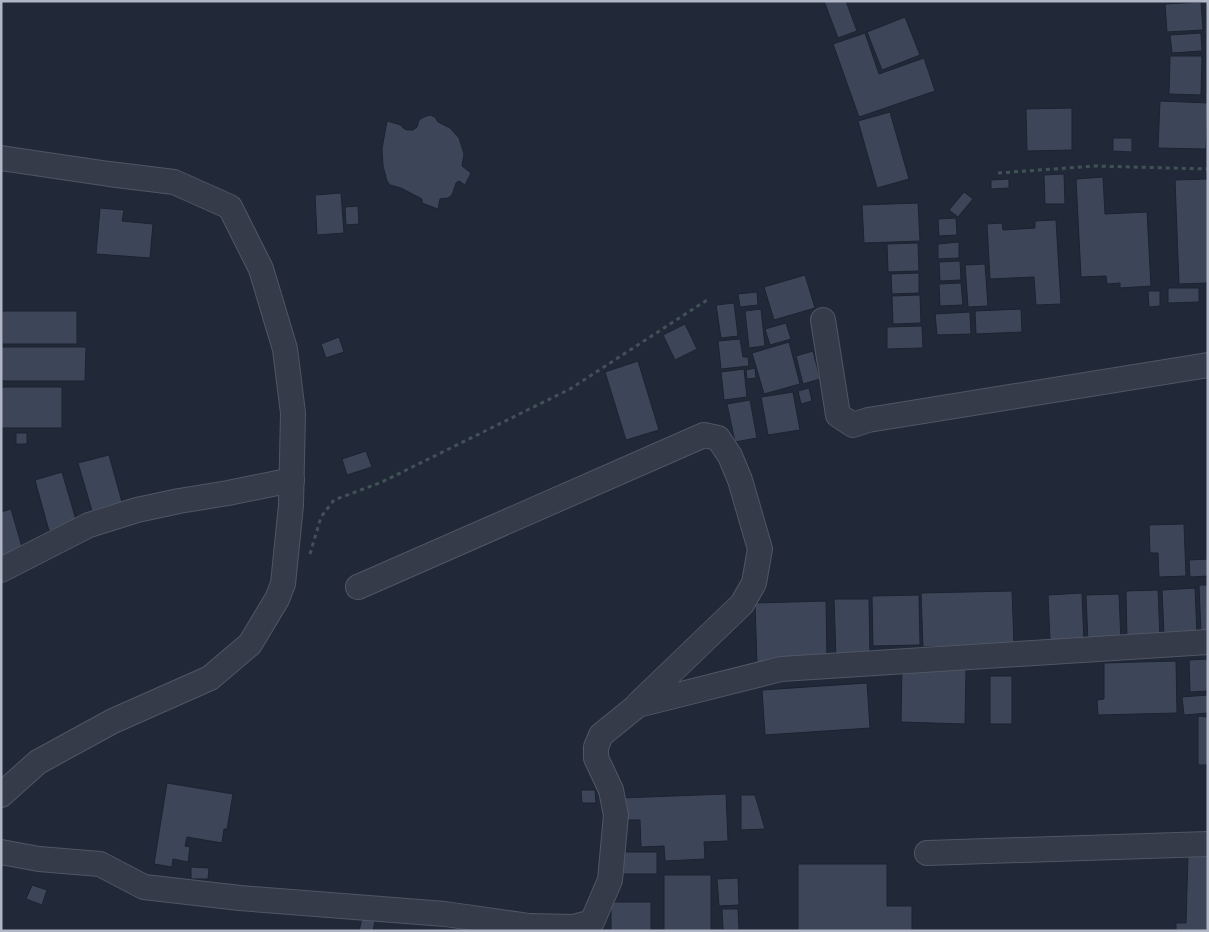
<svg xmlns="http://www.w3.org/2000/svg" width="1209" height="932" viewBox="0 0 1209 932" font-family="Poppins,sans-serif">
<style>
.building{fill:#3d4658;stroke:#1c2230}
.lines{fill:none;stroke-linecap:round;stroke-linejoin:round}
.minor-casing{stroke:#505664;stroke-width:26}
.path{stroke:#415257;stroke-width:3;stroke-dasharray:4 4;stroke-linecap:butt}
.minor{stroke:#353b49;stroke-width:24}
</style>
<rect width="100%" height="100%" fill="#212938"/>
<g class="building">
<path d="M824,1H846L857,31L838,38Z"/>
<path d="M1201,2L1203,30L1167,32L1165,4Z"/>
<path d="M1206,9H1208V38Z"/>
<path d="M905,17L920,55L882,70L867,32Z"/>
<path d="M865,33L879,74L924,58L935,91L859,117L833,44Z"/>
<path d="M1201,33L1202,51L1172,53L1170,35Z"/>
<path d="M1170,56H1202L1201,95L1169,94Z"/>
<path d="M1160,101L1208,103L1206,149L1158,148Z"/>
<path d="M1072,108V150L1027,151L1026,109Z"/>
<path d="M890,112L909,179L877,188L858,121Z"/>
<path d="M430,115L435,117L438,122L450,128L459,138L464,154L462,166L471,173L465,185L459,181L456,183L452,195L448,198L440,199L438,209L422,203V199L401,188L390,185L387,181L383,166L382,149L387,121L401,125L403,128L407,130H413L417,127L419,120L424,117Z"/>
<path d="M1113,138H1132V152L1113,151Z"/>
<path d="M1064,174L1065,204H1045L1044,175Z"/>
<path d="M1103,177L1105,214L1147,212L1151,286L1120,288V283L1107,284L1106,276L1081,277L1076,179Z"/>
<path d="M1009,179V188L991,189V180Z"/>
<path d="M1208,179V283L1179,284L1175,180Z"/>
<path d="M964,192L973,199L958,217L949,210Z"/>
<path d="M341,193L344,233L317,235L315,195Z"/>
<path d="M918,203L920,241L864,243L862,205Z"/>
<path d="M358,206L359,224L346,225L345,207Z"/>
<path d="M100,208L124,210L122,221L153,224L150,258L96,254Z"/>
<path d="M956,218L957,235L939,236L938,219Z"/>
<path d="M1056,220L1061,304L1036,305L1034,277L990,279L987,224L1002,223L1003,230L1035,228V221Z"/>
<path d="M959,242V258L938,259V244Z"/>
<path d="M918,243L919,271L888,272L887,244Z"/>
<path d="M960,261L961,280L940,281L939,262Z"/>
<path d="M985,264L988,306L968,307L965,265Z"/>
<path d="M919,273V293L892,294L891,274Z"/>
<path d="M805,275L815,308L774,320L764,287Z"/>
<path d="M961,283L963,305L940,306L939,284Z"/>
<path d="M1168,288H1199V302L1168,303Z"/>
<path d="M1148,291H1160V306L1149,307Z"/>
<path d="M757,292L758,305L740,307L738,294Z"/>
<path d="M920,295L921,323L893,324L892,296Z"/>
<path d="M734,303L738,336L721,338L716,305Z"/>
<path d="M761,309L765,346L749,348L745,311Z"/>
<path d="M1021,309L1022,332L976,334L975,311Z"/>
<rect x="2" y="311" width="75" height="33"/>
<path d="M970,312L971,334L937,335L935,314Z"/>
<path d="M786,323L791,339L770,345L765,329Z"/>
<path d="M685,324L697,349L675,360L663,335Z"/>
<path d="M922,326L923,348L887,349V327Z"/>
<path d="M339,337L344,352L326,358L321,344Z"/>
<path d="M740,339L743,357H748L749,366L721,369L718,341Z"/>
<path d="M789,342L800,384L764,394L752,353Z"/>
<path d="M1,347H86L85,381H1Z"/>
<path d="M813,351L820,379L803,384L796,356Z"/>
<path d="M638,361L659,430L626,440L605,372Z"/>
<path d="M755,368L756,378L747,379L746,370Z"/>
<path d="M744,369L747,397L724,400L721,372Z"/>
<rect x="1" y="387" width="61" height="41"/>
<path d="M809,388L812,401L801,404L798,391Z"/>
<path d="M793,392L800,430L768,435L761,397Z"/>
<path d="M750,400L757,438L735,442L727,404Z"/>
<rect x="16" y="433" width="11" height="11"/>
<path d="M366,451L372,467L347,475L342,459Z"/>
<path d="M109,455L122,502L92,511L78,463Z"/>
<path d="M62,472L77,523L49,531L35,480Z"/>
<path d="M11,509L24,554L1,560V512Z"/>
<path d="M1184,524L1186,576L1159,577L1158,553H1150L1149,525Z"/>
<path d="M1208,559V576L1190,577L1189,560Z"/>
<path d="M1199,585H1208V635H1201Z"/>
<path d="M1195,588L1197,634L1164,635L1162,590Z"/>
<path d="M1158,590L1160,639L1127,640L1126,591Z"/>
<path d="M1012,591L1014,645L923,647L921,593Z"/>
<path d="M1082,593L1084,643L1074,639L1050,640L1048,595Z"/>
<path d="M1119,594L1121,642L1088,643L1086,595Z"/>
<path d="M919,595L920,645L873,646L872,596Z"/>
<path d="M834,599H869L870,657L836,658Z"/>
<path d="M826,601L827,661L757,663L755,603Z"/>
<path d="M1208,659V691L1190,692L1189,660Z"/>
<path d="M1176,661L1177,713L1098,715L1097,700L1104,699V663Z"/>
<path d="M902,666L966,669L965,724L901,722Z"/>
<rect x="990" y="676" width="22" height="48"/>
<path d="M867,683L870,728L765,735L762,690Z"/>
<path d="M1208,695V713L1184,715L1182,697Z"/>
<path d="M1198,716L1208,717V765H1198Z"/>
<path d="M167,783L233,794L227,829H224L222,843L187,837L185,846L190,847L188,862L173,859L172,867L154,864Z"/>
<path d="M581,790H595L596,803H582Z"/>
<path d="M726,794L728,841L704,842L705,859L665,861L664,846L641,847L640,820H622L621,798Z"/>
<path d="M741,795H755L765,829L741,830Z"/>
<path d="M621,852H657V874H622Z"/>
<path d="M1188,855H1208V931H1176V923H1186Z"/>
<path d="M798,864H887V906H912V931H798Z"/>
<path d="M191,867L209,868L208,879H191Z"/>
<rect x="664" y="875" width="47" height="56"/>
<path d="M738,878L739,905L719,906L717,879Z"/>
<path d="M32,885L47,890L42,905L26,899Z"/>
<rect x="611" y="902" width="40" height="29"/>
<path d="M722,909H738L739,930H723Z"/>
<path d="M362,918L375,921L373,931H359Z"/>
</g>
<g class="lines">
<defs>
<g id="minor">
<path d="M1,158L109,174L174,182L230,207L261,269L285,349L293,413L291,505L283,584L277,599L250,644L210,678L113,721L38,762L1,795"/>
<path d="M823,320L838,415L853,425L868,420L1208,365"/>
<path d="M1,570L89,525L137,510L179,501L228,493L292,480"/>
<path d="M358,587L704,435L718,438L730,456L740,480L760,549L754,583L742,604L639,703"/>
<path d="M1,852L39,859L100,864L144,887L240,898L445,914L529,926L573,927L592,922L610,880L616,815L611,790L596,758V747L601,735L638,705L781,669L1208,642"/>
<path d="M927,853L1208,844"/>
</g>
</defs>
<use href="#minor" class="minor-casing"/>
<g class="path">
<path d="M998,173L1095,166L1208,169"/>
<path d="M310,554L321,517L334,500L382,482L570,389L707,300"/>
</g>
<use href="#minor" class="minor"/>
</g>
<rect width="1209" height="932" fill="none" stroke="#b0b6c5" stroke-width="5"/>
</svg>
